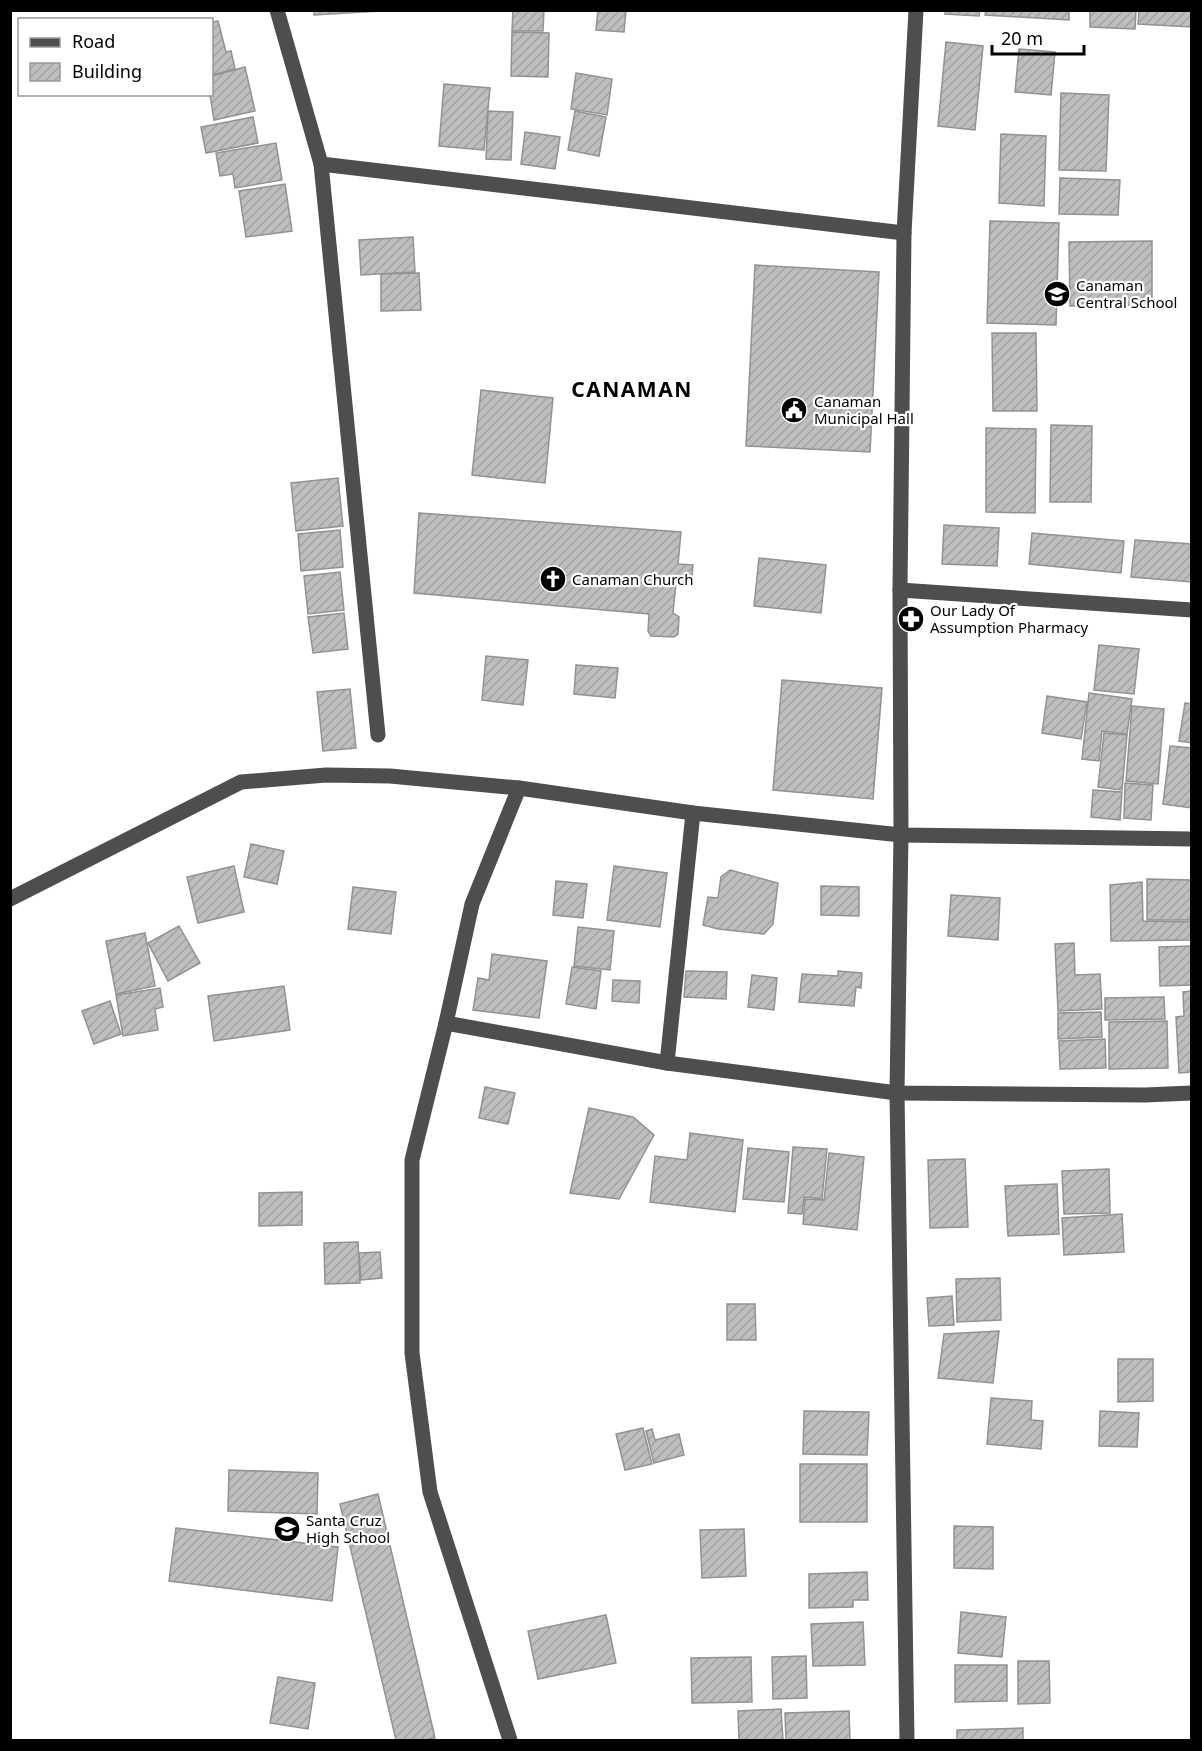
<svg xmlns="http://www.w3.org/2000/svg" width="1202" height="1751" viewBox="0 0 1202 1751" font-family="'Noto Sans',sans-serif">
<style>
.building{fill:url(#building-hatch);stroke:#929292;stroke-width:1.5}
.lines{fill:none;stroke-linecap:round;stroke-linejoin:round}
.minor{stroke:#4e4e4e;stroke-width:15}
.labels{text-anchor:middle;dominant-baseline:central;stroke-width:4.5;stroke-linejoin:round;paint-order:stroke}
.poi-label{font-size:15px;fill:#000;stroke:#fff;text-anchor:start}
.district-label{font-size:21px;font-weight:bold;letter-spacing:1.5px;fill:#000;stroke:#fff}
</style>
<defs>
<pattern id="building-hatch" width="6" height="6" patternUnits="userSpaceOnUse" patternTransform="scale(1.5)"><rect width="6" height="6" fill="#bebebe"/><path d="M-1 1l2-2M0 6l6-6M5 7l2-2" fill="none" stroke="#a2a2a2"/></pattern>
</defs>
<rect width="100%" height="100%" fill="#fff"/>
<g class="building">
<path d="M314,10H380V11L314,15Z"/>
<path d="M513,10H544L543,31H512Z"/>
<path d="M598,10H626L624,32L596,30Z"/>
<path d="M946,10H980L979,16L945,14Z"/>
<path d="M986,10H1069V20L985,15Z"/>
<path d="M1090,10H1136L1135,29L1090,27Z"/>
<path d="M1139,10H1192V27L1138,24Z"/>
<path d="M218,21L226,52L231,51L235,69L212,75V22Z"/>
<path d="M512,32L549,33L548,77L511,76Z"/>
<path d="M946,42L983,46L975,130L938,126Z"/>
<path d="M1019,49L1055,52L1051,95L1015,92Z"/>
<path d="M245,67L255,111L214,120L210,94H212V76Z"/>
<path d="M576,73L612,79L607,115L571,109Z"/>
<path d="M444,84L490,88L484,150L439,146Z"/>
<path d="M1061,93L1109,95L1106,171L1059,170Z"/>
<path d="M488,111L513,112L511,160L486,159Z"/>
<path d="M575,111L606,117L599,156L568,150Z"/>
<path d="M253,117L258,143L206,153L201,127Z"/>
<path d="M525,132L560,137L555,169L521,164Z"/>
<path d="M1001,134L1046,136L1044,206L999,203Z"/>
<path d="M276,143L282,180L235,188L233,174L220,176L216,153Z"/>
<path d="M1060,178L1120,180L1118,215L1059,214Z"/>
<path d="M285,184L292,231L246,237L239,191Z"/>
<path d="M990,221L1059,223L1056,325L987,323Z"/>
<path d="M413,237L415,272L361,275L359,240Z"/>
<path d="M1152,241V305L1070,306L1069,242Z"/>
<path d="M755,265L879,272L870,452L746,446Z"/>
<path d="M419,273L421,310L381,311V274Z"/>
<path d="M992,333H1036L1037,411H993Z"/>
<path d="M481,390L553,398L545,483L472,475Z"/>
<path d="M1051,425L1092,426L1091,502H1050Z"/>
<path d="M986,428L1036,429L1035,513L986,512Z"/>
<path d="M338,478L343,526L296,531L291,483Z"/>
<path d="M419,513L681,532L678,564L693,565L691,585L676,583L673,613L679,617L678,634L674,637L651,636L648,631L649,614L414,593Z"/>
<path d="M944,525L999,528L997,566L942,564Z"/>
<path d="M340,530L343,567L301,571L298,534Z"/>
<path d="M1032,533L1124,541L1121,573L1029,564Z"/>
<path d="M1135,540L1192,544V582L1131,577Z"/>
<path d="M759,558L826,565L821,613L754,606Z"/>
<path d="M340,572L344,610L308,614L304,576Z"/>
<path d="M344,613L348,649L313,653L308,617Z"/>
<path d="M1099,645L1139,649L1134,694L1094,690Z"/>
<path d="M486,656L528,660L523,705L482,700Z"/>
<path d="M576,665L618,668L615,698L574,694Z"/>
<path d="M782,680L882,688L873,799L773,790Z"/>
<path d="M350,689L356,748L323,751L317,692Z"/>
<path d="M1089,693L1132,699L1127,734L1102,731L1099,761L1082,759Z"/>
<path d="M1047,696L1087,702L1081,739L1042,733Z"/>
<path d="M1185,703L1192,704V743L1179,741Z"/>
<path d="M1132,706L1164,709L1158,784L1126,781Z"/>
<path d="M1104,733L1127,735L1122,790L1098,787Z"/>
<path d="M1170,746L1192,748V808L1163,804Z"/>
<path d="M1125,783L1153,785L1151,820L1124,818Z"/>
<path d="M1093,790L1122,792L1120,820L1091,817Z"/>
<path d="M251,844L284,851L277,884L244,877Z"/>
<path d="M234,866L244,912L198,923L187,877Z"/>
<path d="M614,866L667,873L660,927L607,920Z"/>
<path d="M730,870L778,883L773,924L764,934L718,929L703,925L708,897L718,898L721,877Z"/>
<path d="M1147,879L1192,880V920H1147Z"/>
<path d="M556,881L587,884L583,918L553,915Z"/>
<path d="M1142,882L1143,921L1192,922V940L1111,941L1110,885Z"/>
<path d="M821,886L859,887V916L821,915Z"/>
<path d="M353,887L396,892L391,934L348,929Z"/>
<path d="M951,895L1000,898L998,940L948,936Z"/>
<path d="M179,926L200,963L168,981L148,943Z"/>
<path d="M578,927L614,931L610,970L574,966Z"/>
<path d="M145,933L155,986L116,994L106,941Z"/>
<path d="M1074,943L1075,975L1100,974L1102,1009L1058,1011L1055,944Z"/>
<path d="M1192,946V985L1160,986L1159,947Z"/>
<path d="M492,954L547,961L539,1018L473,1010L478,978L489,980Z"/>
<path d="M572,967L601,971L596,1009L566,1004Z"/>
<path d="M686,971L727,972L726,999L684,997Z"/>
<path d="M838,971L862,973L861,988L856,987L854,1006L799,1002L802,974L838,976Z"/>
<path d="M752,975L777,978L774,1010L748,1007Z"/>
<path d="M613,980L640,981L639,1003L612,1001Z"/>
<path d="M284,986L290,1030L214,1041L208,996Z"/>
<path d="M160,988L163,1007L155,1009L158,1030L123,1036L116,995Z"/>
<path d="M1192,991V1072L1179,1073L1176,1017L1184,1016L1183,992Z"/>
<path d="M1164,997L1165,1019L1105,1020V998Z"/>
<path d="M110,1001L121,1034L94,1044L82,1011Z"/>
<path d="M1101,1012L1102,1037L1058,1039V1013Z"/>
<path d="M1167,1021L1168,1068L1109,1069V1022Z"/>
<path d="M1105,1039L1106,1068L1060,1069L1059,1041Z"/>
<path d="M485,1087L515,1093L508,1124L479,1118Z"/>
<path d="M589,1108L633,1117L654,1135L619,1199L570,1193Z"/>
<path d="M690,1133L743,1140L735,1212L650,1202L655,1156L687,1160Z"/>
<path d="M793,1147L827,1149L822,1199L804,1197L802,1214L788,1213Z"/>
<path d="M748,1148L789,1152L784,1202L743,1199Z"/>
<path d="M829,1153L864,1157L857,1230L803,1224L805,1199L824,1200Z"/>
<path d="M965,1159L968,1227L930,1228L928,1160Z"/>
<path d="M1109,1169L1110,1213L1064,1214L1062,1171Z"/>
<path d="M1057,1184L1059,1234L1008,1236L1005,1186Z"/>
<path d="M302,1192V1225L259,1226V1193Z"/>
<path d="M1122,1214L1124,1252L1064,1255L1062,1218Z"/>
<path d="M358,1242L360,1283L325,1284L324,1243Z"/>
<path d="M380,1252L382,1278L361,1280L359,1253Z"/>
<path d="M1000,1278L1001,1320L957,1322L956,1279Z"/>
<path d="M952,1296L954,1325L929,1326L927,1298Z"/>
<path d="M727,1304H755L756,1340H727Z"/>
<path d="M999,1331L993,1383L938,1378L944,1334Z"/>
<path d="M1118,1359H1153V1401L1118,1402Z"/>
<path d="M991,1398L1032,1401L1031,1420L1043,1421L1041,1449L987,1444Z"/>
<path d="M804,1411L869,1412L867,1455L803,1454Z"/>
<path d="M1100,1411L1139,1413L1137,1447L1099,1446Z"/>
<path d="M643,1428L652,1464L625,1470L616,1434Z"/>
<path d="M652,1429L655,1440L679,1434L684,1455L654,1463L646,1431Z"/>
<rect x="800" y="1464" width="67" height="58"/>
<path d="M229,1470L318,1473L317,1514L228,1511Z"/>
<path d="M378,1494L435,1738L425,1740H396L340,1504Z"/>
<path d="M954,1526L993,1527V1569L954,1568Z"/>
<path d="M176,1528L338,1547L332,1601L169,1581Z"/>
<path d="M744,1529L746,1576L702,1578L700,1530Z"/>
<path d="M867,1572L868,1600H853V1607L809,1608V1574Z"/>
<path d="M961,1612L1006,1617L1002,1657L958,1653Z"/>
<path d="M606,1615L616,1663L538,1679L528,1631Z"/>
<path d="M863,1622L865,1665L813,1666L811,1624Z"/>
<path d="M806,1656L807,1698L773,1699L772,1657Z"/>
<path d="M751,1657L752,1702L692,1703L691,1658Z"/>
<path d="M1018,1661H1049L1050,1703L1018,1704Z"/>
<path d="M955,1665H1007V1701L955,1702Z"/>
<path d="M278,1677L315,1683L308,1729L270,1723Z"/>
<path d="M781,1709L783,1740H739L738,1711Z"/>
<path d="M849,1711L850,1740H786L785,1713Z"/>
<path d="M1023,1728V1740H957V1730Z"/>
</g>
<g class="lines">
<g class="minor">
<path d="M277,10L321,164L904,233L900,590L901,835L897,1093L907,1740"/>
<path d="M321,164L378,735"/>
<path d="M904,233L916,10"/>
<path d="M900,590L1192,610"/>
<path d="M10,899L241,782L326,775L390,776L519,788L693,813L901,835L1192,839"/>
<path d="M446,1023L667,1063L897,1093L1145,1095L1192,1093"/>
<path d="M667,1063L693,813"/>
<path d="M510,1740L430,1492L412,1353V1160L446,1023L472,904L519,788"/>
</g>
</g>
<defs>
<symbol id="school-disc" viewBox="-11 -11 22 22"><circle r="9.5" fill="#000" stroke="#fff"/><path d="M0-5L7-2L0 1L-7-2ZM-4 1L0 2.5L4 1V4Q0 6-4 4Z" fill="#fff"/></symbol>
<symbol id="civic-disc" viewBox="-11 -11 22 22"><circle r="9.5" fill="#000" stroke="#fff"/><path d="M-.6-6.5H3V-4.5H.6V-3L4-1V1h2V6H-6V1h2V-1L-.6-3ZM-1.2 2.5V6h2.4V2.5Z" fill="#fff"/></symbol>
<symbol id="church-disc" viewBox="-11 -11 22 22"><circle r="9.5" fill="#000" stroke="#fff"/><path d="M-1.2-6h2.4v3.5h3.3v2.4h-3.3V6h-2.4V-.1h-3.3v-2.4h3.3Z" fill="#fff"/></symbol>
<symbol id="pharmacy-disc" viewBox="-11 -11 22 22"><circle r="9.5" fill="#000" stroke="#fff"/><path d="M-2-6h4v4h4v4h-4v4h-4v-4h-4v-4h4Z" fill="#fff"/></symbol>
</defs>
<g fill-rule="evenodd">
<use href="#school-disc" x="1042" y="279" width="30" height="30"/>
<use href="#civic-disc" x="779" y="395" width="30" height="30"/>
<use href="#church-disc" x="538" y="564" width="30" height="30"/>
<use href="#pharmacy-disc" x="896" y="604" width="30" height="30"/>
<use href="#school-disc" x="272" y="1514" width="30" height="30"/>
</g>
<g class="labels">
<g class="poi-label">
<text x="1076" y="285">Canaman<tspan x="1076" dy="17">Central School</tspan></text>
<text x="814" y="401">Canaman<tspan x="814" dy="17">Municipal Hall</tspan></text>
<text x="572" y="579">Canaman Church</text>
<text x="930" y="610">Our Lady Of<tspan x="930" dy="17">Assumption Pharmacy</tspan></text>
<text x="306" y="1520">Santa Cruz<tspan x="306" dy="17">High School</tspan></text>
</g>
<g class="district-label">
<text x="632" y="389">CANAMAN</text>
</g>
</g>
<rect width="1202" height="1751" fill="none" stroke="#000000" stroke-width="24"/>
<rect x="18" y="18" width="195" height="78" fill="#ffffff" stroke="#999999" stroke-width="1.5"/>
<rect x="30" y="38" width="30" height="9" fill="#4e4e4e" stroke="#999999" stroke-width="1.5"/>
<text x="72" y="48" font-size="18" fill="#000000">Road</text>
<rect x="30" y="63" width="30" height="18" fill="url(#building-hatch)" stroke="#999999" stroke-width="1.5"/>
<text x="72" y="78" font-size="18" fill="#000000">Building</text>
<path d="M992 45v9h92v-9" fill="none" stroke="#000000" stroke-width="3"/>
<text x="1001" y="45" font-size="18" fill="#000000" stroke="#ffffff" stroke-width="4.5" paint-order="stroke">20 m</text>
</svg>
